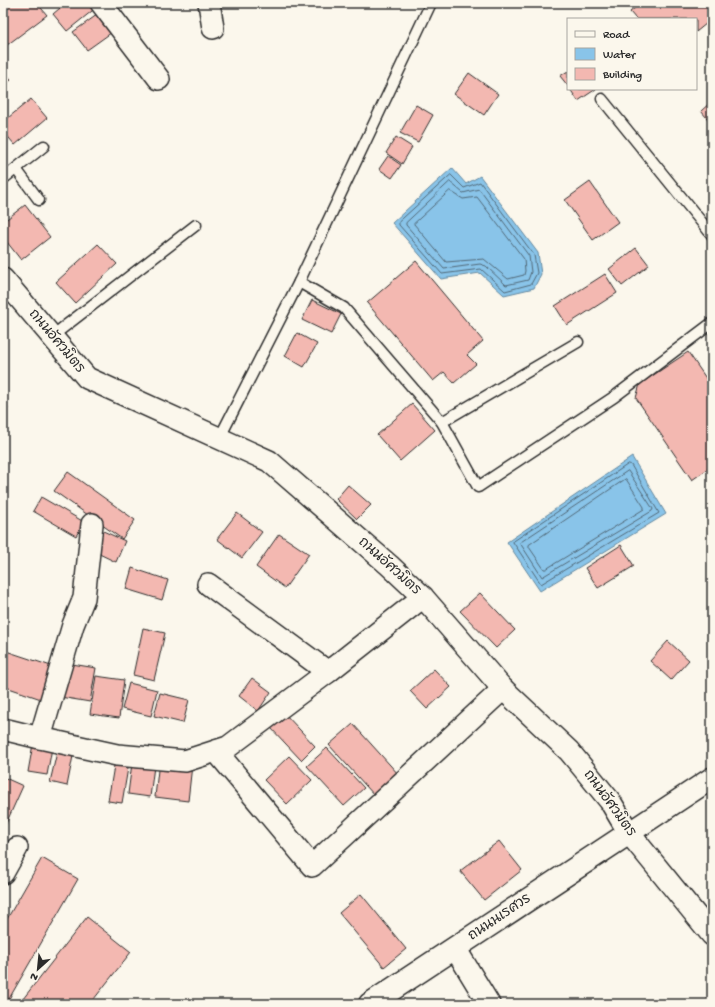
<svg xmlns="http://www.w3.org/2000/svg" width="715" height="1007" viewBox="0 0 715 1007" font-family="'Gochi Hand','Playpen Sans Thai',sans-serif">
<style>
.water{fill:#89c4e9;stroke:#63879d}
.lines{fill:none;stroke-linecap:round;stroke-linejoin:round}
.shore{stroke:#516877;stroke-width:1}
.building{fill:#f3b8b1;stroke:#2b2b2b}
.lane-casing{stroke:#2b2b2b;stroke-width:13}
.street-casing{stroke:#2b2b2b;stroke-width:24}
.secondary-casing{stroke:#2b2b2b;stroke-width:25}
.lane{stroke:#fbf7ec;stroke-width:10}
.street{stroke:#fbf7ec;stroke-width:21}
.secondary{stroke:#fbf7ec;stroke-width:22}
.labels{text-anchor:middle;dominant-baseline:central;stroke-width:3;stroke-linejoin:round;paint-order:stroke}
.street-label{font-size:14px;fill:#2b2b2b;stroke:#fbf7ec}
</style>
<rect width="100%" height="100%" fill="#fbf7ec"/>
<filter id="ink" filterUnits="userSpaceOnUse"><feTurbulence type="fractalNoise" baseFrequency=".025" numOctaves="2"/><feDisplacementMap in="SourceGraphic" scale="8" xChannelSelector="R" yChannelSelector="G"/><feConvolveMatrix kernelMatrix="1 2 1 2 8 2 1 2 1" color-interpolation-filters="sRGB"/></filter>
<g filter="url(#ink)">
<g class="water">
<path d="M452,168L466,184L480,176L538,253L541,274L534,288L504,295L480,273L441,279L392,223Z"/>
<path d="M632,457L666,514L540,591L507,542Z"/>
</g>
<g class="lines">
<g class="shore">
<path d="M451,175L464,188L480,182L534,255L537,273L531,284L505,291L481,269L442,274L399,225V222Z"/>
<path d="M450,182L463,193L479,189L529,256L531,272L528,280L506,285L486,266L480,264L444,269L406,225V223Z"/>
<path d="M450,191L463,199L477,197L524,259L525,271L524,275L508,279L484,259L446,262L414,224Z"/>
<path d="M629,464L631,465L659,513L541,584L513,542Z"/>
<path d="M628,471L653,509L652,511L542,577L520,543Z"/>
<path d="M626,479L644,507V509L546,569H544L529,547V545Z"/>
</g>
</g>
<g class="building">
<path d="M12,3H37L47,15L3,48V10Z"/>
<path d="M66,3H93L97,7L67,31L53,14Z"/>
<path d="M641,3H706L712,11V19L696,32V19H636L630,12Z"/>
<path d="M101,12L115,30L87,50L73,32Z"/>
<path d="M3,68L11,80L3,86Z"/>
<path d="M568,71V86L560,76Z"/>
<path d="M469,73L498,94L484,115L454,94Z"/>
<path d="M570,89H596L578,101Z"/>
<path d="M31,99L47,118L15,145L3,131V122Z"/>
<path d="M712,101V124L701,111Z"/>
<path d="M416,105L433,115L418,142L400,133Z"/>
<path d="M396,137L412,147L402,164L386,153Z"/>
<path d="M388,156L401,165L392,178L379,169Z"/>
<path d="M590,182L618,222L593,240L565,200Z"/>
<path d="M25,205L50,237L21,260L3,237V222Z"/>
<path d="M98,244L117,264L75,303L56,282Z"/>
<path d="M636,248L649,265L622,286L609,269Z"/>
<path d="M416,261L483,341L467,355L476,364L454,383L444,372L433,381L367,303Z"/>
<path d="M605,274L617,293L567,325L555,306Z"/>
<path d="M312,300L341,314L331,334L302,320Z"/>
<path d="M297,333L317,344L304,367L285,356Z"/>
<path d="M688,352L712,387V466L692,480L636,398L640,384Z"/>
<path d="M412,404L435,430L400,461L377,435Z"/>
<path d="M3,406L8,408L3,420Z"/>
<path d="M68,472L135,520L122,539L54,491Z"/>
<path d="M348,485L371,505L357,519L336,499Z"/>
<path d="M41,497L84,522L76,536L33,511Z"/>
<path d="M237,513L262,532L242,558L217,539Z"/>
<path d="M101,530L125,541L116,562L91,550Z"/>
<path d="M279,534L309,554L285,588L256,567Z"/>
<path d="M621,545L634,566L598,588L585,568Z"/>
<path d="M132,568L168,580L162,600L126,589Z"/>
<path d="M480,593L515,630L496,648L460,611Z"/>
<path d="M143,628L165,633L154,680L133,675Z"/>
<path d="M668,641L689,660L671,680L650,661Z"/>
<path d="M3,650L51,666L41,699L3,686Z"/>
<path d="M66,663L96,668L90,702L60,697Z"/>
<path d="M434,669L451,687L427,709L410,691Z"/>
<path d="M96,676L124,680L119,718L90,714Z"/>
<path d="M252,678L271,692L258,711L239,696Z"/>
<path d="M129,683L157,690L151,716L122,709Z"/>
<path d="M160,693L189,700L183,723L154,716Z"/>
<path d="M284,713L315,746L301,760L270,727Z"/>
<path d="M353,724L399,775L375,796L329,745Z"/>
<path d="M33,744L52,748L47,775L28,772Z"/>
<path d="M58,748L74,751L67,786L50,782Z"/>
<path d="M327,748L364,788L344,806L307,766Z"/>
<path d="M289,756L312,780L287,804L264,780Z"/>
<path d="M115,760L129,762L122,803L108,801Z"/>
<path d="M159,761L192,765L188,801L155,797Z"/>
<path d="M132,763L154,766L150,797L128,794Z"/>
<path d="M3,777L23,786L4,828H3Z"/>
<path d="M499,841L522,870L484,900L460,871Z"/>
<path d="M42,858L78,879L6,1004H3V917L7,919Z"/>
<path d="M361,894L406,949L384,967L339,913Z"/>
<path d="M87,917L131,952L90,1004H19Z"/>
</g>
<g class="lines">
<defs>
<g id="lane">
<path d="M602,99L712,235"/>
<path d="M16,169L39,200"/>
<path d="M3,179L44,146"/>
<path d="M299,282L344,308L442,422L478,487L614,397L712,323"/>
<path d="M51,337L196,225"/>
<path d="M442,422L578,342"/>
<path d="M219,439L299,282L431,3"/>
</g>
<g id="street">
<path d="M101,3L159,79"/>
<path d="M209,3L213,28"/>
<path d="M3,279L87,378L269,461L389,565L423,597L503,689L569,751L610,801L629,833L712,935"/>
<path d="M208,584L328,672"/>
<path d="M3,729L40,738L73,625L84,598L92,524"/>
<path d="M40,738L117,755L185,761L228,747L328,672L423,597"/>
<path d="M216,751L312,866L503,689"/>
<path d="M629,833L712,778"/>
<path d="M3,873L17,848"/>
<path d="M455,948L489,1004"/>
</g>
<path id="secondary" d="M370,1004L629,833"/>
</defs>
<use href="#lane" class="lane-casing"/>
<use href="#street" class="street-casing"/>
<use href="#secondary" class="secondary-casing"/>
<use href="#lane" class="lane"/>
<use href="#street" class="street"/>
<use href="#secondary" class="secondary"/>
</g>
</g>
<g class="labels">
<g class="street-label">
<text transform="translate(56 342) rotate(50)">ถนนอัศวมิตร</text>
<text transform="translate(389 567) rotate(42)">ถนนอัศวมิตร</text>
<text transform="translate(609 804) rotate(54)">ถนนอัศวมิตร</text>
<text transform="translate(500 918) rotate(-34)">ถนนนเรศวร</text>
</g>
</g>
<rect width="715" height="1007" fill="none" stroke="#fbf7ec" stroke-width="16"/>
<rect x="8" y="8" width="699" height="991" fill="none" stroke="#2b2b2b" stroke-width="1.5" filter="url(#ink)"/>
<rect x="567" y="18" width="130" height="72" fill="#fbf7ec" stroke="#a8a59f"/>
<rect x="575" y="31" width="20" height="6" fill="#fbf7ec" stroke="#a8a59f"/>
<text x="603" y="38" font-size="12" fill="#2b2b2b">Road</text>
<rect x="575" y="48" width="20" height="12" fill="#89c4e9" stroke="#a8a59f"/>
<text x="603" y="58" font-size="12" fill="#2b2b2b">Water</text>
<rect x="575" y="68" width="20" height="12" fill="#f3b8b1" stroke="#a8a59f"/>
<text x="603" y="78" font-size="12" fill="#2b2b2b">Building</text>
<g transform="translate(38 969) rotate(207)" stroke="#fbf7ec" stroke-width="3" paint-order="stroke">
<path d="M0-3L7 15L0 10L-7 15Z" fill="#2b2b2b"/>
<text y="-6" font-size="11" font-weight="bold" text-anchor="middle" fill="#2b2b2b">N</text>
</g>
</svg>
